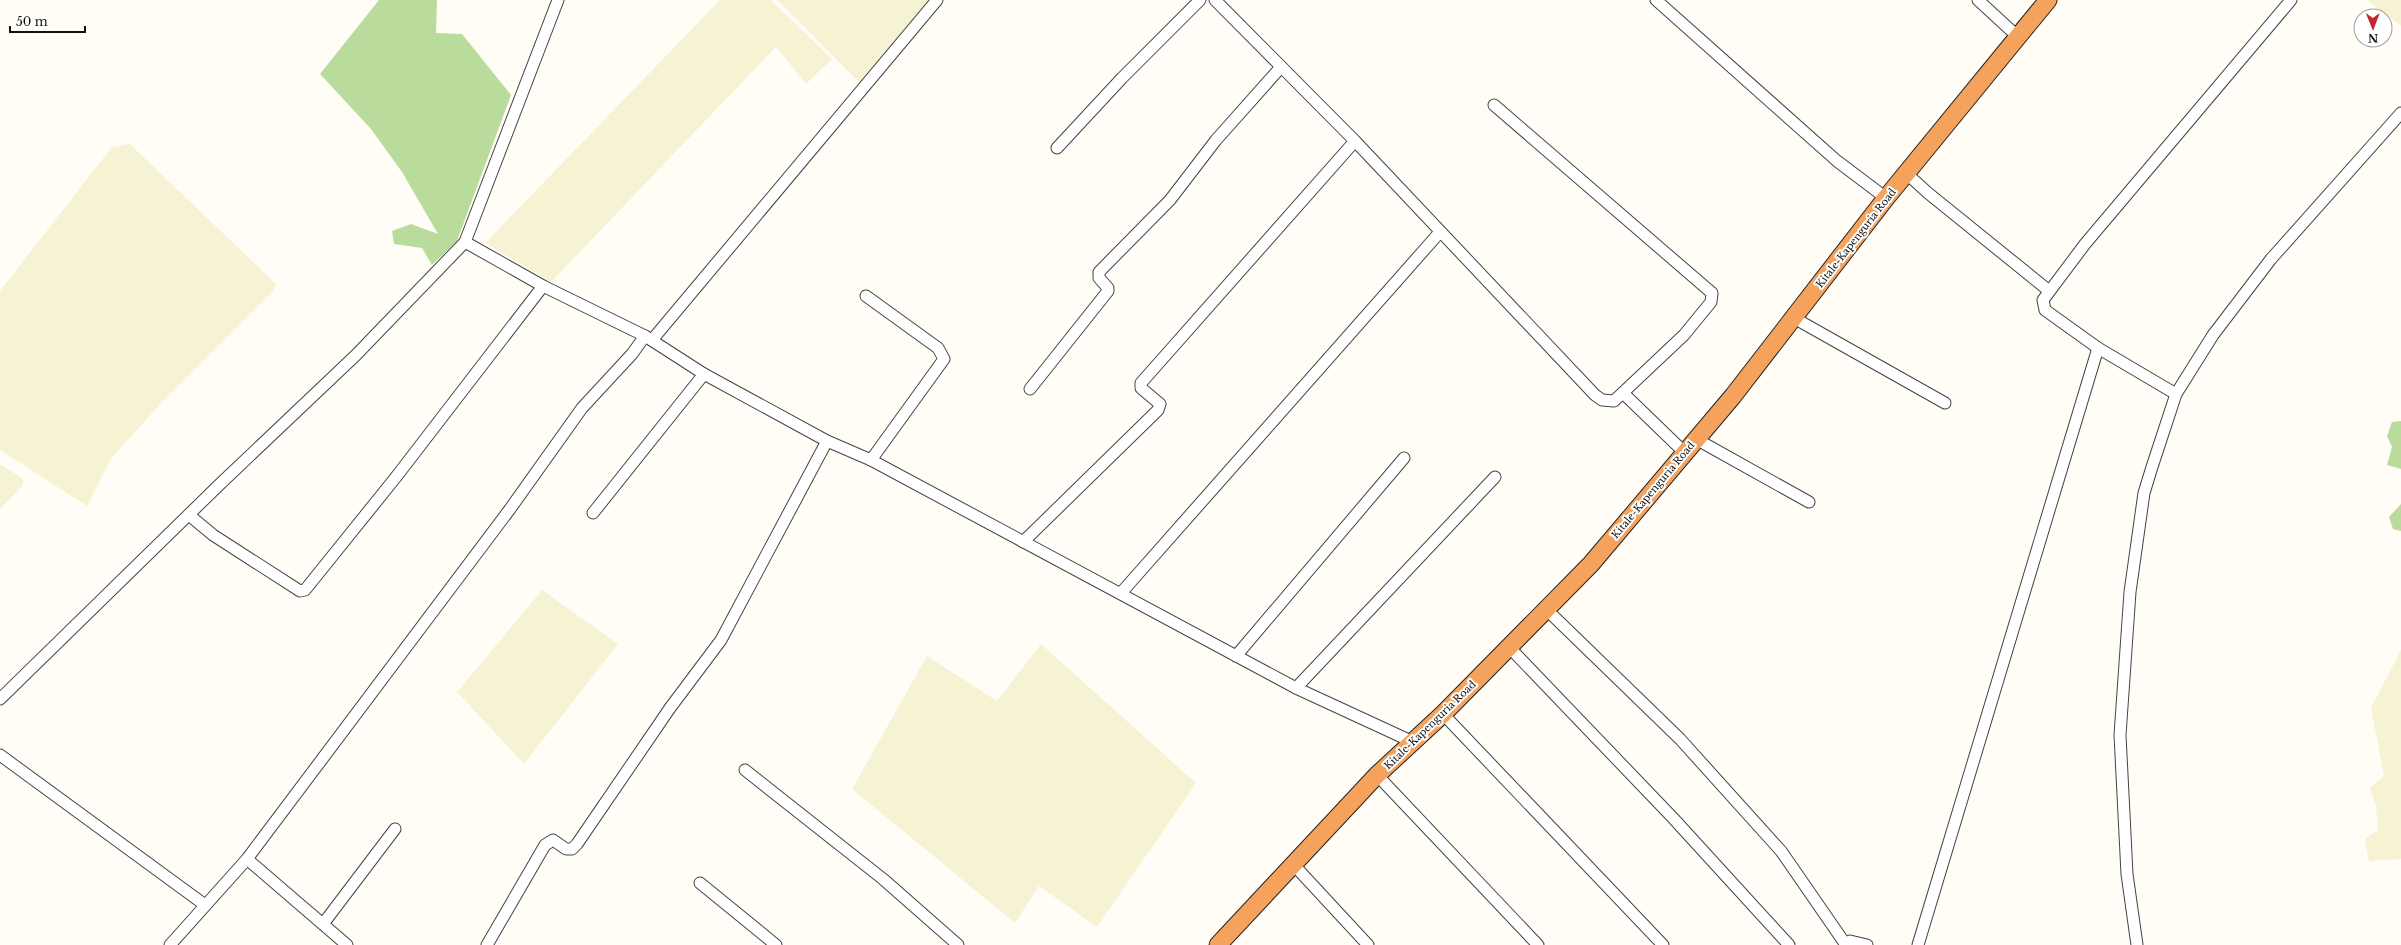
<svg xmlns="http://www.w3.org/2000/svg" width="2401" height="945" viewBox="0 0 2401 945" font-family="'Libre Baskerville',serif">
<style>
.farmland{fill:#f6f3d4}
.forest{fill:#b9dc9c}
.lines{fill:none;stroke-linecap:round;stroke-linejoin:round}
.minor-casing{stroke:#444;stroke-width:13}
.highway-casing{stroke:#222;stroke-width:19}
.minor{stroke:#fff;stroke-width:11}
.highway{stroke:#f5a25d;stroke-width:17}
.labels{text-anchor:middle;dominant-baseline:central;stroke-width:4;stroke-linejoin:round;paint-order:stroke}
.street-label{font-size:10px;fill:#111;stroke:#fff}
</style>
<rect width="100%" height="100%" fill="#fffdf5"/>
<g class="farmland">
<path d="M720,0H771L832,59L806,84L776,47L551,282L485,243Z"/>
<path d="M777,0H937L863,86Z"/>
<path d="M2367,0H2401V26Z"/>
<path d="M130,144L276,284L275,289L162,402L110,460L87,506L0,450V291L112,147Z"/>
<path d="M0,464L23,479V485L0,509Z"/>
<path d="M542,590L618,644L524,764L457,692Z"/>
<path d="M1041,644L1196,783L1097,927L1039,886L1015,923L852,789L927,656L997,701Z"/>
<path d="M2401,650V859L2369,861L2365,839L2378,830L2376,805L2370,788L2384,776L2371,708Z"/>
</g>
<g class="forest">
<path d="M379,0H437L436,33L462,34L511,95L457,241L432,265L422,248L394,244L392,231L411,224L438,234L402,172L371,129L320,74Z"/>
<path d="M2401,421V469L2387,465L2392,447L2387,436L2392,422Z"/>
<path d="M2401,504V531L2393,529L2389,517Z"/>
</g>
<g class="lines">
<defs>
<g id="minor">
<path d="M1215,0L1355,141L1595,395L1602,400L1614,401L1684,335L1711,302L1712,293L1494,105"/>
<path d="M1656,0L1837,161L1886,198"/>
<path d="M1978,0L2017,36"/>
<path d="M1057,148L1122,78L1200,0"/>
<path d="M1906,173L1928,193L2048,290"/>
<path d="M465,242L543,286L645,336L704,374L827,441L871,460L1296,688L1413,742"/>
<path d="M866,296L938,348L944,359L871,460"/>
<path d="M1794,318L1945,403"/>
<path d="M652,340L937,0"/>
<path d="M1030,389L1108,291V288L1099,278V272L1170,200L1216,140L1281,67"/>
<path d="M1623,393L1684,452"/>
<path d="M2176,394L2098,348L2045,310L2043,300L2085,244L2291,0"/>
<path d="M1696,439L1809,502"/>
<path d="M593,513L704,374"/>
<path d="M189,515L213,535L300,591L305,590L396,477L543,286"/>
<path d="M1023,542L1158,410L1160,404L1141,388V383L1355,141"/>
<path d="M1121,593L1440,232"/>
<path d="M1546,609L1680,739L1781,851L1846,945"/>
<path d="M1509,647L1673,818L1789,945"/>
<path d="M1236,656L1404,458"/>
<path d="M1296,688L1495,477"/>
<path d="M0,699L219,485L356,355L465,242L558,0"/>
<path d="M1443,714L1663,945"/>
<path d="M0,755L205,905"/>
<path d="M745,770L883,879L958,945"/>
<path d="M1377,775L1538,945"/>
<path d="M247,859L347,945"/>
<path d="M1293,864L1368,945"/>
<path d="M700,883L776,945"/>
<path d="M323,924L395,829"/>
<path d="M170,945L247,859L510,509L582,408L632,354L645,336"/>
<path d="M487,945L545,845L553,840L566,849H572L577,844L670,708L721,640L827,441"/>
<path d="M1846,945L1850,941L1867,945"/>
<path d="M1918,945L2098,348"/>
<path d="M2137,945L2127,874L2120,735L2130,592L2144,493L2152,467L2176,394L2213,335L2271,259L2401,113"/>
</g>
<path id="highway" d="M1218,945L1377,775L1443,714L1591,564L1733,396L1886,198L2048,0"/>
</defs>
<use href="#minor" class="minor-casing"/>
<use href="#highway" class="highway-casing"/>
<use href="#minor" class="minor"/>
<use href="#highway" class="highway"/>
</g>
<g class="labels">
<g class="street-label">
<text transform="translate(1856 238) rotate(-52)">Kitale-Kapenguria Road</text>
<text transform="translate(1653 490) rotate(-50)">Kitale-Kapenguria Road</text>
<text transform="translate(1430 725) rotate(-44)">Kitale-Kapenguria Road</text>
</g>
</g>
<g transform="translate(2373 28) rotate(179)"><circle r="19" fill="#ffffff" stroke="#a0a0a0"/>
<path d="M0-3L7 15L0 10L-7 15Z" fill="#c4262e"/>
<text y="-6" font-size="11" font-weight="bold" text-anchor="middle" fill="#111111">N</text>
</g>
<path d="M10 26v6h75v-6" fill="none" stroke="#111111" stroke-width="2"/>
<text x="16" y="26" font-size="12" fill="#111111" stroke="#ffffff" stroke-width="3" paint-order="stroke">50 m</text>
</svg>
